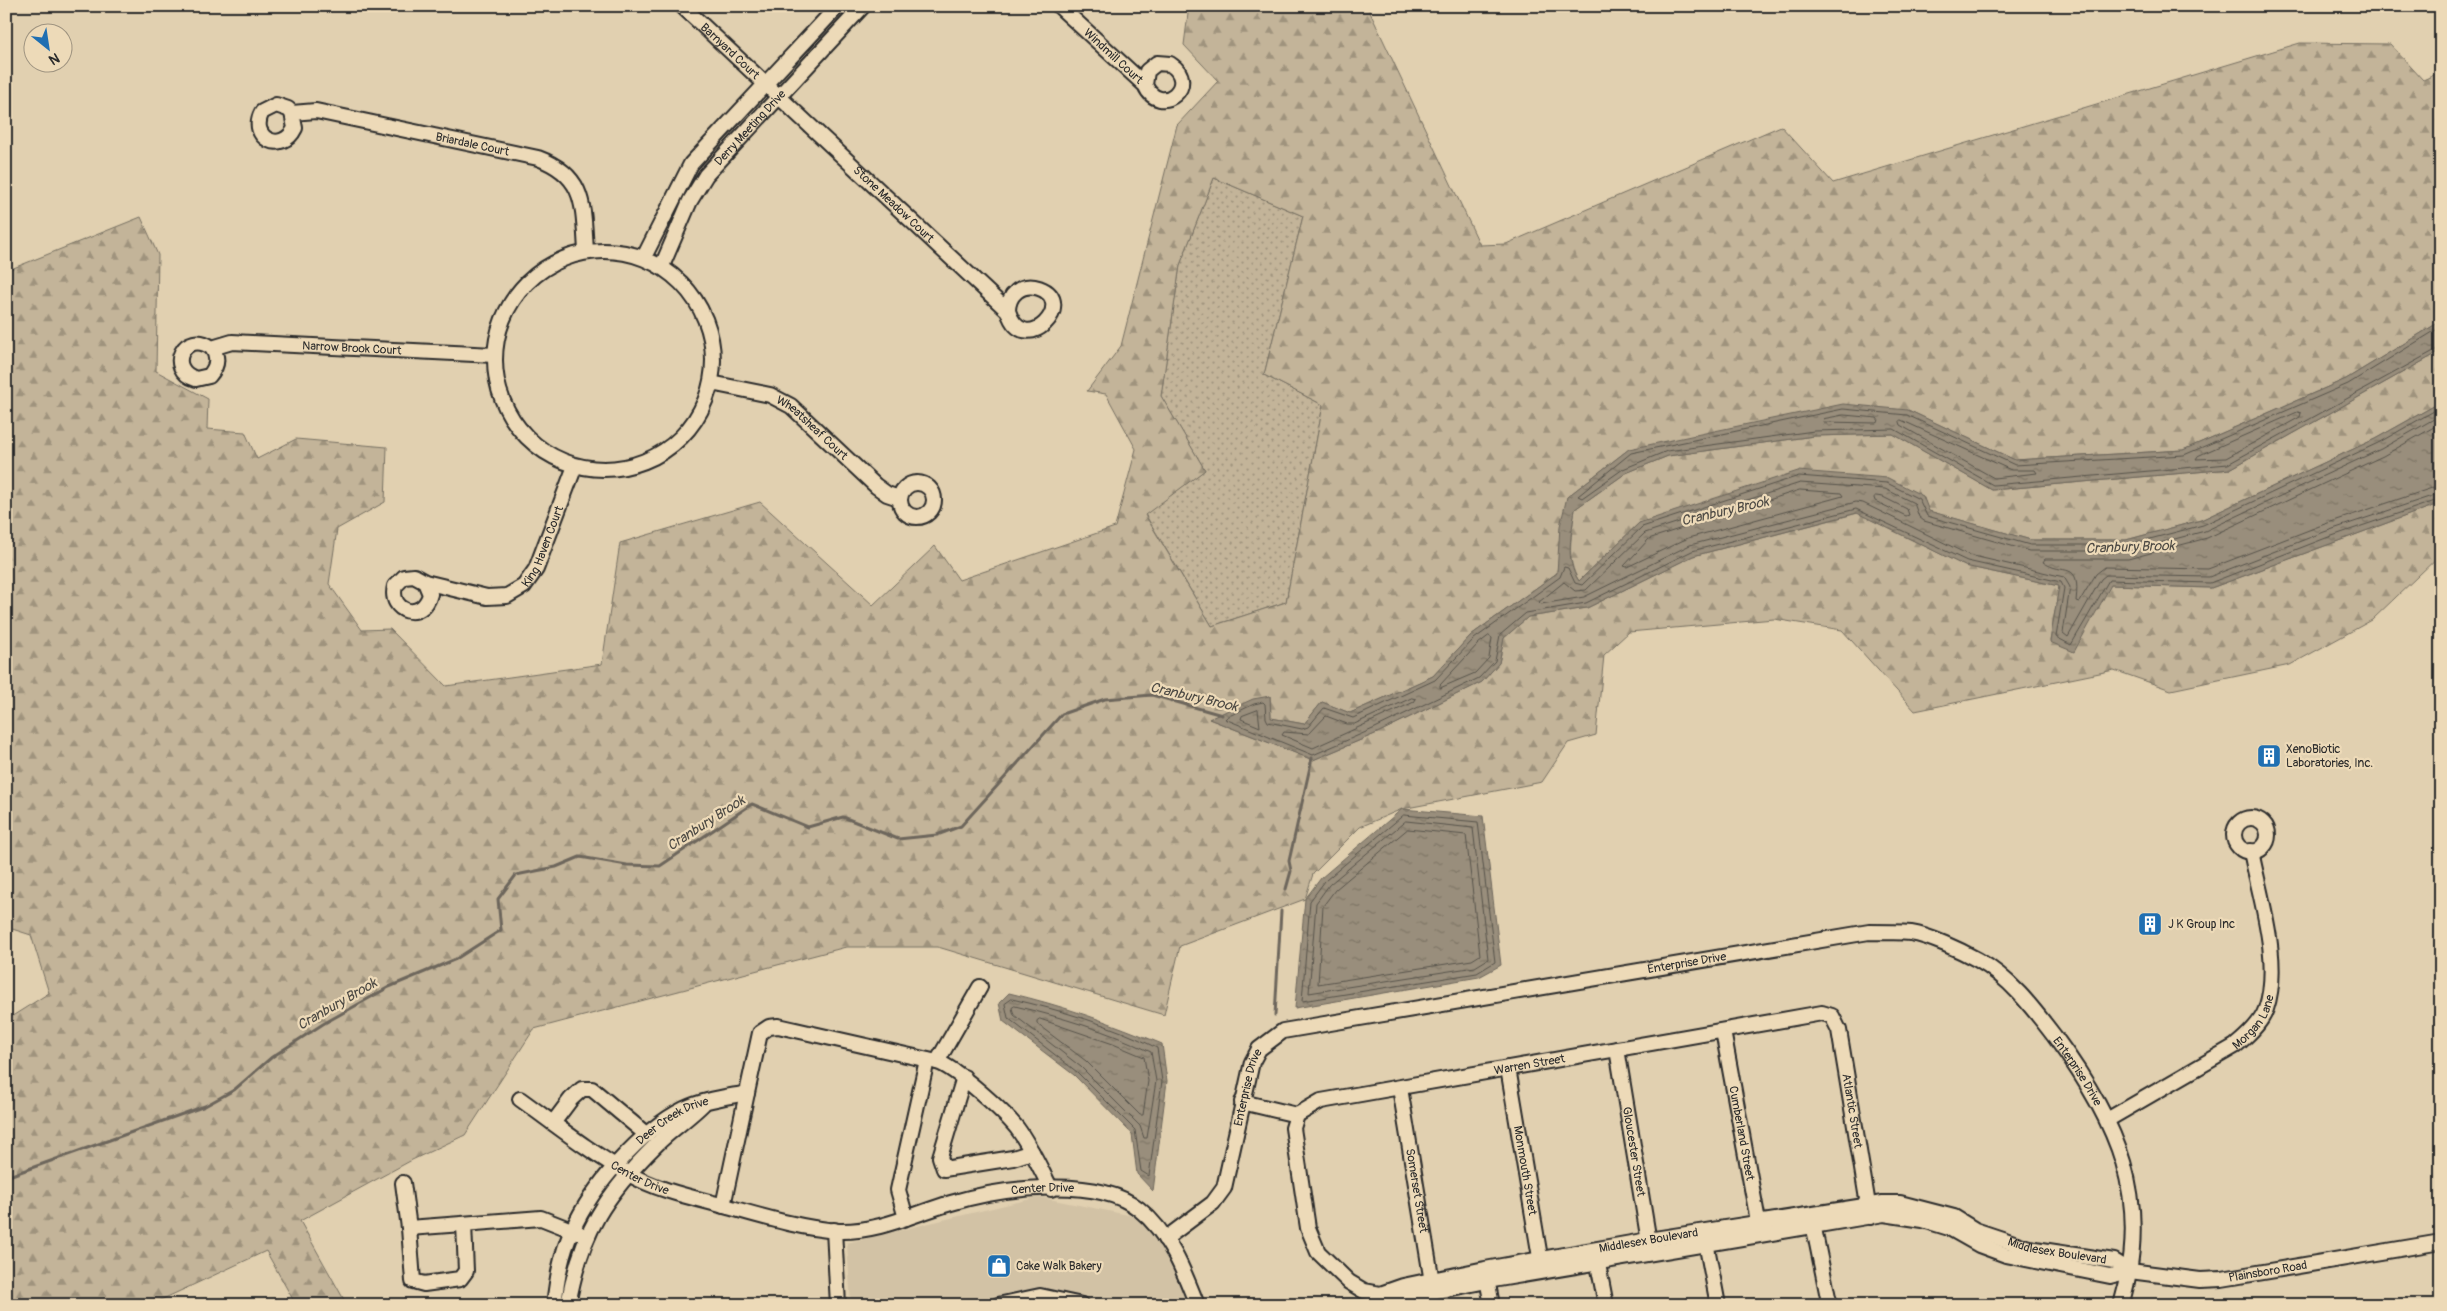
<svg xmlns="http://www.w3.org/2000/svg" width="2447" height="1311" viewBox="0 0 2447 1311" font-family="Pangolin,sans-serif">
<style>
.built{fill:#d2c2a5}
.grass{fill:url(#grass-dots);stroke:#777062}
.forest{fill:url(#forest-firs);stroke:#777062;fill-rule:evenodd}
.water{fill:url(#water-ripples);stroke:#6d665b}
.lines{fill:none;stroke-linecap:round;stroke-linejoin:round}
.shore{stroke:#57534b;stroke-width:1}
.stream{stroke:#6d665b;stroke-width:3}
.minor-casing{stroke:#2b2b2b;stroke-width:18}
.minor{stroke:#eddab8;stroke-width:14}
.labels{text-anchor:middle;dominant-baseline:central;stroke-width:4.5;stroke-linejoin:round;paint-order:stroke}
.street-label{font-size:12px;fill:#2b2b2b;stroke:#eddab8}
.poi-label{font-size:12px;fill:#2b2b2b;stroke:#eddab8;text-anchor:start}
.water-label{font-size:14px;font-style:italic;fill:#4c4943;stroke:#eddab8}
</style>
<defs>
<pattern id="grass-dots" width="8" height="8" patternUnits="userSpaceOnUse" patternTransform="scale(1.25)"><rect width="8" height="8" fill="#c3b499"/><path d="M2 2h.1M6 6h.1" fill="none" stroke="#9f937d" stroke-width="1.8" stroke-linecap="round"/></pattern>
<pattern id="forest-firs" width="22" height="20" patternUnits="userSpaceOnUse" patternTransform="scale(1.25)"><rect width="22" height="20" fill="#c3b499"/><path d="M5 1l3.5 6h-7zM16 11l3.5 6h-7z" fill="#9f937d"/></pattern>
<pattern id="water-ripples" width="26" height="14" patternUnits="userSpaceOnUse" patternTransform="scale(1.25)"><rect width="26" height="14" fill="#998e7b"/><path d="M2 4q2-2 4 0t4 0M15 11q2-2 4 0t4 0" fill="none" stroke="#7d7465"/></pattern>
</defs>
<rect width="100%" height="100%" fill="#e1d0b0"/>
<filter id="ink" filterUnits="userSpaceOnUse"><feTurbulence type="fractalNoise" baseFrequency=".02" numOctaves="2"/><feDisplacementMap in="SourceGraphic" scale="10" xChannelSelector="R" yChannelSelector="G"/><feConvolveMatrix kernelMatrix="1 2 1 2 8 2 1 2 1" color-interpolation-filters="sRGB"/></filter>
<g filter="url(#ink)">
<path class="built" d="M1039,1197L1138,1217L1160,1244L1188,1298L1187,1305H851L847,1243Z"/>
<path class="grass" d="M1214,178L1303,216L1264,375L1323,405L1286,602L1212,626L1145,514L1205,470L1161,396L1180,265Z"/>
<g class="forest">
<path d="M1189,6H1367L1480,245L1506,244L1781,126L1833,183L2300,43L2390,44L2423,80L2441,72V321L2346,379L2183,450L2015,460L1908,410L1629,449L1567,497L1557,573L1471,635L1433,676L1350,713L1322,702L1304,724L1271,718L1270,696L1209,719L1313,760L1375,734L1482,682L1499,663L1504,638L1528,617L1587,608L1693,556L1858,513L1965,566L2059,586L2050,641L2111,585L2211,588L2441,503V554L2372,620L2290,665L2171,690L2114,670L1915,711L1842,630L1774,619L1629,632L1604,655L1596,735L1568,743L1542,782L1402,809L1360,827L1313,874L1305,899L1180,946L1164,1015L938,947H846L534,1029L465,1135L412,1160L300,1221L347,1305H296L266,1251L150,1305H6V1020L49,993L31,935L6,927V783L9,781L6,774V271L141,217L158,255L156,371L208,399L207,429L245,432L257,459L296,439L387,447L385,502L337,529L329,584L362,630L390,629L446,686L602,664L620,543L760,502L873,605L935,546L959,580L1115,527L1136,449L1106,394L1087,391L1121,346L1177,125L1218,81L1184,45ZM1214,178L1303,216L1264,375L1323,405L1286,602L1212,626L1145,515L1205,470L1161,396L1180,265Z"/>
<path d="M2441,351V402L2375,439L2201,520L2126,540H2031L1928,511L1923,496L1639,523L1579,581C1565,559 1572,533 1575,509L1626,473L1668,456L1814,436L1893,434L1992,490L2230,469Z"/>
</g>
<g class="water">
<path d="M2441,321V351L2230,469L1992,490L1893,434L1814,436L1668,456L1626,473L1575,509C1572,533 1564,560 1579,581L1639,523L1798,471L1888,478L1923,496L1929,511L2031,540H2126L2201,520L2375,439L2441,402V503L2211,588L2111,585L2074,652L2050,642L2059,586L1965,566L1857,513L1693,556L1587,608L1528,617L1504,638L1499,663L1482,682L1375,734L1313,760L1209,719L1253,699L1270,696L1271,718L1304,724L1322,702L1350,713L1433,676L1471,635L1557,573L1560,526L1567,497L1629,449L1843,404L1908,410L2015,460L2183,450L2346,379Z"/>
<path d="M1402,809L1483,816L1501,965L1479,977L1295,1008L1305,899L1321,878Z"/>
<path d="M1009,993C1061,1005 1112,1023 1162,1044L1167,1081L1153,1191L1137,1174L1132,1134L1074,1075L1003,1021L999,1003Z"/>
</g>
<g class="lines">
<g class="shore">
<path d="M2441,327L2348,384L2184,455L2015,465L1907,415L1843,409L1631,453L1578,496L1582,498L1623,469L1667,451L1814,431L1894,429L1993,485L2228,464L2441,347"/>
<path d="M2441,407L2378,443L2203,525L2127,545H2030L1927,516L1919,499L1887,483L1799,476L1642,527L1582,585L1575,583L1568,568L1564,567L1560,577L1474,639L1435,680L1353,718L1324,708L1308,727L1302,729L1268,722L1266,718L1265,704L1263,702L1254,704L1227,717L1225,719L1313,755L1373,729L1479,678L1495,661L1500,635L1526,613L1586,603L1692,551L1856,509L1967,561L2061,582L2064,588L2056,637L2071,645L2109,580L2210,583L2326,538L2441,499"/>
<path d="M2298,412L2301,413L2300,417L2226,458L2196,459L2198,456Z"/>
<path d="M1844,415L1877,418L1879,421L1876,423L1823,422L1824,419Z"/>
<path d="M2441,415L2381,449L2205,531L2129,551H2029L1924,521L1919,517L1914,503L1885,489L1800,483L1645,533L1586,590L1575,591L1564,582L1539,602L1541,604L1584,597L1690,545L1856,502L1863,503L1969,555L2064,577L2070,587L2063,633L2068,637L2101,579L2106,575L2209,577L2324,532L2441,493"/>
<path d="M1901,420L2011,470H2035L2037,473L1994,478L1900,425L1899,422Z"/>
<path d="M2441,423L2383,456L2207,538L2128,559H2045L2043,562C2063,577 2081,558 2076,601L2079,602L2096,574L2105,567L2208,569L2322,525L2441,485"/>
<path d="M1800,490L1841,493L1843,496L1688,538L1627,567L1624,566L1649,539Z"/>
<path d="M1876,496L1883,497L1907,509L1909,515L1906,516L1875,501L1874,498Z"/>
<path d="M1489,636L1492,638L1489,658L1475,673L1440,688V685L1478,644Z"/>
<path d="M1412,698L1416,699L1414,702L1313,748L1282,735L1284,732L1309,734L1326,716L1347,724H1354Z"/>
<path d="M1258,710L1260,727L1241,719L1242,716Z"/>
<path d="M1404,815L1478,822L1495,962L1477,973L1302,1001L1310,901L1325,881Z"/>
<path d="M1406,821L1473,828L1488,959L1475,967L1309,993L1316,903L1329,885Z"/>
<path d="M1408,829L1466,835L1480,955L1472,960L1318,984L1323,906L1335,890Z"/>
<path d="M1012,999C1060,1010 1112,1025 1157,1048L1162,1081L1149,1176L1141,1171L1135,1130L1077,1072L1008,1018L1005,1004Z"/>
<path d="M1015,1006C1061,1017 1108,1031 1151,1052L1156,1081L1147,1138H1144L1140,1126L1081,1067L1014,1015L1012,1008Z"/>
<path d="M1040,1019L1113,1044L1144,1057L1148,1081L1143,1115H1140L1086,1061L1037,1024V1021Z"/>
</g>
<g class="stream">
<path d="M1286,889L1291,871L1289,861L1312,758"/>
<path d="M1275,1015L1281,911"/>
<path d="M6,1177L205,1106L234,1090L272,1057L323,1024L389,987L456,959L501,930L498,899L516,875L556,867L580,857L627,865L660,866L752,804L808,827L843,817L898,839L937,835L961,826L1062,714L1105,699L1152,695L1222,715"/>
</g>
<defs>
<g id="minor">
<path id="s1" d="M682,6L1008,311C1024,361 1079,302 1039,288C1021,282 1008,295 1008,311"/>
<path id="s2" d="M1059,6L1145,85C1160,119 1201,84 1170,64L1157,63L1147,71L1145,85"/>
<path id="s3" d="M292,113L295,128C282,155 248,138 262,112L276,105L288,109L292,113L316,111L538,158C586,176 583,206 586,251"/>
<circle cx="604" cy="360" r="109"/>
<path d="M644,257L691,164L838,6"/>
<path id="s4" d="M662,266L690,201L706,175L863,6"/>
<path id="s5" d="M212,348C219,358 217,367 209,376L196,379C164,369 185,328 212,348L232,342L494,355"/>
<path id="s6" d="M711,383L770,395L791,406L876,486L887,494L899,498"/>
<circle cx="917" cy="500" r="17"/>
<path id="s7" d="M425,582L430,594C423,622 388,613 395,586L404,577L414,576L425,582L487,597L507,596L524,586L536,569L575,466"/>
<circle cx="2251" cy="835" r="17"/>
<path id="s8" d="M1723,1031L1760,1232"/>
<path id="s9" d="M1617,1049L1650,1248"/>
<path d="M937,1062L980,987"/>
<path id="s10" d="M1508,1068L1542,1269"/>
<path d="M964,1077L940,1157L944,1169L1013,1158L1032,1152"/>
<path id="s11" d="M1400,1088L1433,1288"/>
<path id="s12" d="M520,1099C556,1125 591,1153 629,1174C657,1190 690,1197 721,1205C757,1215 802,1229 839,1231C879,1232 913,1214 951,1203C1000,1188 1097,1175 1139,1209C1169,1233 1184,1271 1197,1305"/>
<path id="s13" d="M1242,1102L1297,1115L1321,1101L1822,1013L1832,1016L1839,1030L1870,1217"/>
<path id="s14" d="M1297,1115L1293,1128L1308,1228L1318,1252L1349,1282L1364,1291L1402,1298L1487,1281L1884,1214L1923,1220L1949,1228L1979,1245L2006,1255L2110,1276L2130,1271L2200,1280L2222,1279L2441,1242"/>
<path id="s15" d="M2107,1120L2235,1046C2246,1037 2261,1024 2266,1009C2282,962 2260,898 2251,851"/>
<path d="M553,1123L571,1099L582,1089H592L647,1135"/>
<path d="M403,1183L409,1228L413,1281L424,1284L460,1279L466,1271L464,1224"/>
<path d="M723,1206L747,1093"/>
<path d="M906,1218L898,1190L927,1060"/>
<path d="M1812,1219L1829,1302"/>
<path d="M409,1228L541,1218L579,1233"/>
<path d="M834,1230L838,1305"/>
<path d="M1705,1237L1718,1305"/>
<path id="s16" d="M1165,1239L1213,1203L1224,1188L1252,1062L1259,1049L1283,1031L1869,932C1883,932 1897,932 1911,933C1930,936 1960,950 1978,960C2010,978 2032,1007 2055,1037C2117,1121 2153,1199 2121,1305"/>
<path d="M1596,1254L1606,1305"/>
<path d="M1486,1274L1492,1305"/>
<path id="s17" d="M1383,1293L1403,1286L1485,1269L1648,1240L1883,1203H1900L1954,1217L1975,1230L2029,1248L2114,1261L2130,1271"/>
<path id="s18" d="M554,1305C557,1280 561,1254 572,1231C592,1186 640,1131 684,1109C702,1100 727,1097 747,1093L760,1033L769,1027L778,1026L937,1062C955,1067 1004,1112 1017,1128C1031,1147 1040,1168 1051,1189"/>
<path d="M568,1305C581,1232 605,1195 657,1144C671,1130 689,1118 703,1104"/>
<path d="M998,1305L1040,1296L1082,1305"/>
</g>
</defs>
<use href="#minor" class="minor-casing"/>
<use href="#minor" class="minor"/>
</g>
</g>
<defs>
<symbol id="building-square" viewBox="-11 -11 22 22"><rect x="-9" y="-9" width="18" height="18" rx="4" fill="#1f6fb2" stroke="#eddab8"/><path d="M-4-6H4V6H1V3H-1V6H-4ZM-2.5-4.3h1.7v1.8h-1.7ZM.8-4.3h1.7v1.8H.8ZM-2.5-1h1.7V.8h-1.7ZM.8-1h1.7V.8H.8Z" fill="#fff"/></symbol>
<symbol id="shop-square" viewBox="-11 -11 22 22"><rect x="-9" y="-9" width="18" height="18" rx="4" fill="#1f6fb2" stroke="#eddab8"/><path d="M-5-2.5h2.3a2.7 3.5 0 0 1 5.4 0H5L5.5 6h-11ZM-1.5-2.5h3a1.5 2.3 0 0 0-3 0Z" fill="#fff"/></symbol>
</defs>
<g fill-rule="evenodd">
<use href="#building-square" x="2255" y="742" width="28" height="28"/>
<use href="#building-square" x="2136" y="910" width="28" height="28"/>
<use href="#shop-square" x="985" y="1252" width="28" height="28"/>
</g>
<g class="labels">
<g class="street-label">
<text stroke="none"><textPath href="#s1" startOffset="66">Barnyard Court</textPath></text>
<text stroke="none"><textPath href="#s2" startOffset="74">Windmill Court</textPath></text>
<text stroke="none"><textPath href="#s4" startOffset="166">Derry Meeting Drive</textPath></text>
<text stroke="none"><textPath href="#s3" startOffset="298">Briardale Court</textPath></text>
<text stroke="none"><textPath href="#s1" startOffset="290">Stone Meadow Court</textPath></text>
<text stroke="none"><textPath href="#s5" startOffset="255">Narrow Brook Court</textPath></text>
<text stroke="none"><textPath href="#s6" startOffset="114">Wheatsheaf Court</textPath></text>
<text stroke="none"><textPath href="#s7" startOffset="258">King Haven Court</textPath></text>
<text stroke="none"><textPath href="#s16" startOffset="662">Enterprise Drive</textPath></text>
<text stroke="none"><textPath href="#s15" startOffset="179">Morgan Lane</textPath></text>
<text stroke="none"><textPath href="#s13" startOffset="296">Warren Street</textPath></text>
<text stroke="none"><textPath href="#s16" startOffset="1112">Enterprise Drive</textPath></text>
<text stroke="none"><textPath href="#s16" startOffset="182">Enterprise Drive</textPath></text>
<text stroke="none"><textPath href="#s13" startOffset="701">Atlantic Street</textPath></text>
<text stroke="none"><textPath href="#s18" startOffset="229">Deer Creek Drive</textPath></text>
<text stroke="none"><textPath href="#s8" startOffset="104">Cumberland Street</textPath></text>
<text stroke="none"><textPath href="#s9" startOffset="104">Gloucester Street</textPath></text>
<text stroke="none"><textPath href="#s10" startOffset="104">Monmouth Street</textPath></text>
<text stroke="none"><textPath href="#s12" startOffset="144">Center Drive</textPath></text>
<text stroke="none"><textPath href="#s11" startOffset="104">Somerset Street</textPath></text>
<text stroke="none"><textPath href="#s12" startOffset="560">Center Drive</textPath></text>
<text stroke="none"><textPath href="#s17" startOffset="271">Middlesex Boulevard</textPath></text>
<text stroke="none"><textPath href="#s17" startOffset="691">Middlesex Boulevard</textPath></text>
<text stroke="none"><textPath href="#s14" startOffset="1125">Plainsboro Road</textPath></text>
</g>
<g class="poi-label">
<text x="2286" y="749">XenoBiotic<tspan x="2286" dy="14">Laboratories, Inc.</tspan></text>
<text x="2168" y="924">J K Group Inc</text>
<text x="1016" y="1266">Cake Walk Bakery</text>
</g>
<g class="water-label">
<text transform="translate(1725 511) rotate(-13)">Cranbury Brook</text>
<text transform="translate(2130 547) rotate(-2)">Cranbury Brook</text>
<text transform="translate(1194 697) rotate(13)">Cranbury Brook</text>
<text transform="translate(706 823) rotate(-33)">Cranbury Brook</text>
<text transform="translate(337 1004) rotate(-30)">Cranbury Brook</text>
</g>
</g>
<rect width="2447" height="1311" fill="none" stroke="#eddab8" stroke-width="25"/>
<rect x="12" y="12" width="2422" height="1286" fill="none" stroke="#2b2b2b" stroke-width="2" filter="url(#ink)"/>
<g transform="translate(48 48) rotate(150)"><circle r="24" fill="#eddab8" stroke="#9f9480"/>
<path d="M0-4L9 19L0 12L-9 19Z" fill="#1f6fb2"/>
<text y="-8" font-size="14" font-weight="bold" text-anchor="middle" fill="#2b2b2b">N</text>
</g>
</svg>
